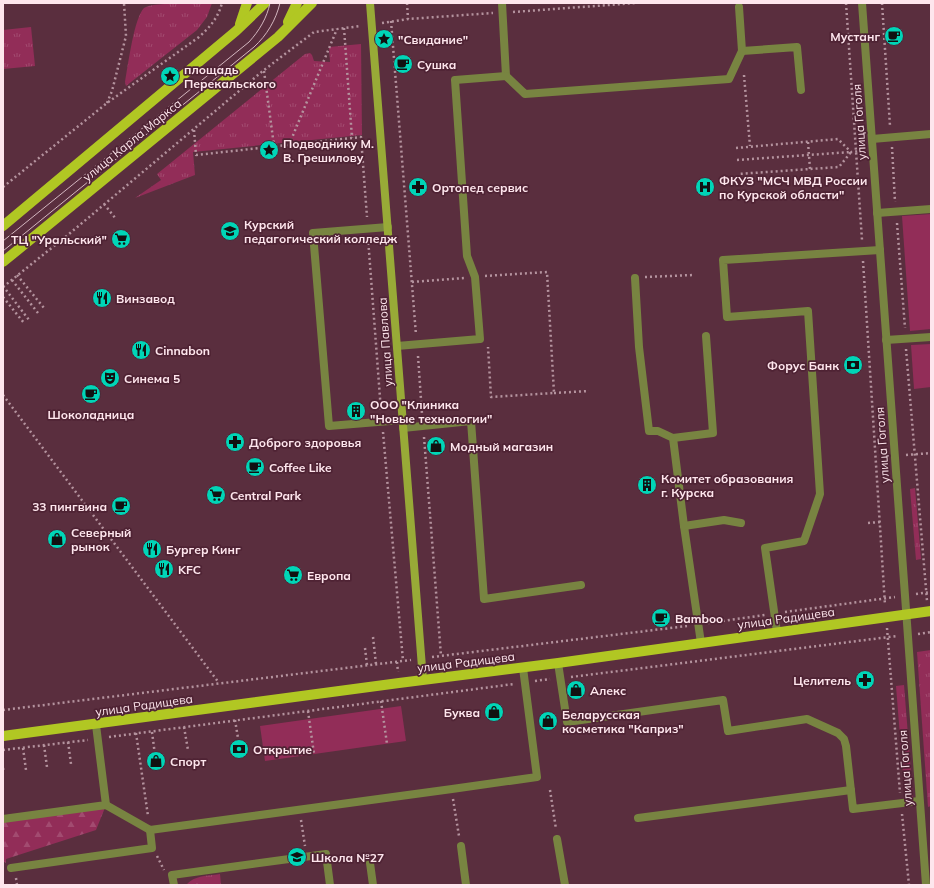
<svg xmlns="http://www.w3.org/2000/svg" width="934" height="888" viewBox="0 0 934 888" font-family="Mulish,sans-serif">
<style>
.grass{fill:url(#grass-tufts)}
.forest{fill:url(#forest-firs)}
.garden{fill:#922d58}
.lines{fill:none;stroke-linecap:round;stroke-linejoin:round}
.path{stroke:#b4939e;stroke-width:2.5;stroke-dasharray:2 3;stroke-linecap:butt}
.service{stroke:#788441;stroke-width:8}
.tertiary{stroke:#788441;stroke-width:8}
.secondary{stroke:#98aa37;stroke-width:8}
.primary{stroke:#b1c723;stroke-width:10}
.tram{stroke:#d3b6bf;stroke-width:1}
.labels{text-anchor:middle;dominant-baseline:central;stroke-width:3.5;stroke-linejoin:round;paint-order:stroke}
.poi-label{font-size:12px;font-weight:bold;fill:#fee6ed;stroke:#4f2334;text-anchor:start}
.street-label{font-size:12px;fill:#fee6ed;stroke:#4f2334}
</style>
<defs>
<pattern id="grass-tufts" width="24" height="20" patternUnits="userSpaceOnUse"><rect width="24" height="20" fill="#922d58"/><path d="M3 7l-1-3M5 7V3M7 7l1-3M15 17l-1-3M17 17v-4M19 17l1-3" fill="none" stroke="#a24b70"/></pattern>
<pattern id="forest-firs" width="22" height="20" patternUnits="userSpaceOnUse"><rect width="22" height="20" fill="#922d58"/><path d="M5 1l3.5 6h-7zM16 11l3.5 6h-7z" fill="#a24b70"/></pattern>
</defs>
<rect width="100%" height="100%" fill="#5a2e3e"/>
<g class="grass">
<path d="M187,3H212L207,17L197,30L126,86L125,82C128,66 134,18 144,8C151,3 178,4 187,3Z"/>
<path d="M31,27L35,66L3,69V30Z"/>
<path d="M361,44L362,135L193,152L195,175L135,198L161,180L157,174L305,54L310,53L312,55L314,61L330,62L329,47Z"/>
<path d="M915,488L921,559L916,560L910,489Z"/>
<path d="M931,650V806L928,807L917,652Z"/>
<path d="M904,685L913,798L905,799L896,686Z"/>
<path d="M220,874L221,885H186C195,875 207,876 220,874Z"/>
</g>
<path class="forest" d="M106,805L96,830L6,859V863L3,861V819Z"/>
<g class="garden">
<path d="M931,214V329L910,331L902,216Z"/>
<path d="M931,344V387L914,389L911,345Z"/>
<path d="M401,706L406,741L265,761L260,726Z"/>
</g>
<g class="lines">
<g class="path">
<path d="M407,3L408,19"/>
<path d="M846,3L862,240"/>
<path d="M882,3L890,126"/>
<path d="M513,12L636,3"/>
<path d="M391,21L416,335"/>
<path d="M382,23L408,19L493,13"/>
<path d="M344,28L352,138"/>
<path d="M264,71L274,146"/>
<path d="M744,75L750,146"/>
<path d="M107,103L112,91L126,36L124,3"/>
<path d="M194,130L196,155L361,137L367,217"/>
<path d="M808,142L810,169"/>
<path d="M289,145L337,29"/>
<path d="M892,147L895,202"/>
<path d="M736,148L838,139L851,152L862,151"/>
<path d="M737,160L851,152L839,167L738,174"/>
<path d="M3,187L107,103L199,37C210,27 218,18 222,3"/>
<path d="M104,204L116,219"/>
<path d="M897,223L905,328"/>
<path d="M368,238L381,411"/>
<path d="M863,261L885,605"/>
<path d="M17,275L44,308"/>
<path d="M485,276L547,272L554,393L491,397L488,347"/>
<path d="M645,277L694,275"/>
<path d="M12,280L38,313"/>
<path d="M412,282L464,278"/>
<path d="M3,286L29,320"/>
<path d="M3,287L69,234L264,70L314,32L361,26"/>
<path d="M3,297L24,323"/>
<path d="M906,349L927,601"/>
<path d="M418,356L422,414"/>
<path d="M554,393L589,391"/>
<path d="M3,395L219,683"/>
<path d="M383,432L403,661"/>
<path d="M424,437L441,656"/>
<path d="M906,455L931,453"/>
<path d="M868,523L880,522"/>
<path d="M916,594L931,592"/>
<path d="M785,612L895,597"/>
<path d="M708,623L765,615"/>
<path d="M887,628L900,793"/>
<path d="M918,634L931,632"/>
<path d="M373,637L376,664"/>
<path d="M365,648L367,665"/>
<path d="M432,657L687,626"/>
<path d="M397,662L398,672"/>
<path d="M571,677L897,636"/>
<path d="M535,681L550,679"/>
<path d="M381,701L387,744"/>
<path d="M3,710L411,660"/>
<path d="M308,711L314,754"/>
<path d="M235,720L238,738"/>
<path d="M184,727L188,750"/>
<path d="M152,732L155,755"/>
<path d="M136,733L148,816"/>
<path d="M109,737L514,684"/>
<path d="M68,742L71,764"/>
<path d="M44,745L47,767"/>
<path d="M23,748L26,770"/>
<path d="M3,750L88,740"/>
<path d="M3,768L4,773"/>
<path d="M550,790L556,829"/>
<path d="M453,799L459,836"/>
<path d="M902,814L909,885"/>
<path d="M301,820L305,846"/>
<path d="M157,856L164,870"/>
<path d="M16,878L17,885"/>
</g>
<g class="service">
<path d="M502,3L506,76"/>
<path d="M742,51L797,47L801,90"/>
<path d="M872,139L931,134"/>
<path d="M877,213L931,209"/>
<path d="M388,227L313,233L329,426L402,420"/>
<path d="M635,278L639,347L649,431H658L673,438L684,526L701,643"/>
<path d="M886,340L931,337"/>
<path d="M397,346L480,339L475,277L467,256L455,80L506,76L525,94L729,79L742,51L739,7"/>
<path d="M403,428L471,421L484,599L581,585"/>
<path d="M673,438L713,433L706,336"/>
<path d="M684,526L724,520L741,523"/>
<path d="M777,632L765,548L804,541L820,494L808,311L727,317L723,260L880,250"/>
<path d="M558,663L567,722L723,700L728,731L807,719L838,733L844,739L846,746L853,809L919,801"/>
<path d="M106,805L150,830L452,789L537,777L523,668"/>
<path d="M638,818L851,790"/>
<path d="M3,819L106,805L96,725"/>
<path d="M557,839L565,885"/>
<path d="M461,846L466,885"/>
<path d="M370,863L373,885"/>
<path d="M11,868L152,848L150,830"/>
<path d="M174,885L172,875L326,854L330,885"/>
</g>
<path class="tertiary" d="M862,3L926,885"/>
<path class="secondary" d="M370,3L423,680"/>
<g class="primary">
<path d="M288,22L297,3"/>
<path d="M240,24L247,3"/>
<path d="M3,226L236,31L265,3"/>
<path d="M3,262L278,37L312,3"/>
<path d="M3,736L399,683L558,663L931,611"/>
</g>
<g class="tram">
<path d="M3,241L249,42C259,31 267,18 270,3"/>
<path d="M3,251L254,47C267,35 276,20 280,3"/>
</g>
</g>
<defs>
<symbol id="cafe-disc" viewBox="-11 -11 22 22"><circle r="9.5" fill="#00d5b7" stroke="#4f2334"/><path d="M-5.5-4.5H6V0H3Q3 3.5 0 3.5H-2.5Q-5.5 3.5-5.5 0ZM3-3.2v2h1.7v-2ZM-6 4.5H4V6H-6Z" fill="#111"/></symbol>
<symbol id="sight-disc" viewBox="-11 -11 22 22"><circle r="9.5" fill="#00d5b7" stroke="#4f2334"/><path d="M0-6L1.8-2.2L6-1.7L2.9 1.2L3.7 5.4L0 3.3L-3.7 5.4L-2.9 1.2L-6-1.7L-1.8-2.2Z" fill="#111"/></symbol>
<symbol id="pharmacy-disc" viewBox="-11 -11 22 22"><circle r="9.5" fill="#00d5b7" stroke="#4f2334"/><path d="M-2-6h4v4h4v4h-4v4h-4v-4h-4v-4h4Z" fill="#111"/></symbol>
<symbol id="hospital-disc" viewBox="-11 -11 22 22"><circle r="9.5" fill="#00d5b7" stroke="#4f2334"/><path d="M-5-5h3v3.5h4V-5h3V5h-3V1.5h-4V5h-3Z" fill="#111"/></symbol>
<symbol id="university-disc" viewBox="-11 -11 22 22"><circle r="9.5" fill="#00d5b7" stroke="#4f2334"/><path d="M0-5L7-2L0 1L-7-2ZM-4 1L0 2.5L4 1V4Q0 6-4 4Z" fill="#111"/></symbol>
<symbol id="supermarket-disc" viewBox="-11 -11 22 22"><circle r="9.5" fill="#00d5b7" stroke="#4f2334"/><path d="M-6-5.5h2.5l.6 2H6L4.5 2H-2.5L-4.4-4H-6ZM-1.5 3.2a1.3 1.3 0 1 0 .1 0ZM3 3.2a1.3 1.3 0 1 0 .1 0Z" fill="#111"/></symbol>
<symbol id="restaurant-disc" viewBox="-11 -11 22 22"><circle r="9.5" fill="#00d5b7" stroke="#4f2334"/><path d="M-5-6h1v4h1v-4h1v4h1v-4h1v5L-1.5 .5V6h-2V.5L-5-1ZM5-6V6H3V1.5H1.5Q1.5-4 5-6Z" fill="#111"/></symbol>
<symbol id="bank-disc" viewBox="-11 -11 22 22"><circle r="9.5" fill="#00d5b7" stroke="#4f2334"/><path d="M-6-4H6V4H-6ZM0-2.3a2.3 2.3 0 1 0 0 4.6a2.3 2.3 0 1 0 0-4.6Z" fill="#111"/></symbol>
<symbol id="theatre-disc" viewBox="-11 -11 22 22"><circle r="9.5" fill="#00d5b7" stroke="#4f2334"/><path d="M-5-5.5Q0-4 5-5.5V0Q5 5 0 6Q-5 5-5 0ZM-3.3-2.5H-1v1.5H-3.3ZM1-2.5H3.3v1.5H1ZM-2.8 1Q0 5.5 2.8 1Z" fill="#111"/></symbol>
<symbol id="building-disc" viewBox="-11 -11 22 22"><circle r="9.5" fill="#00d5b7" stroke="#4f2334"/><path d="M-4-6H4V6H1V3H-1V6H-4ZM-2.5-4.3h1.7v1.8h-1.7ZM.8-4.3h1.7v1.8H.8ZM-2.5-1h1.7V.8h-1.7ZM.8-1h1.7V.8H.8Z" fill="#111"/></symbol>
<symbol id="shop-disc" viewBox="-11 -11 22 22"><circle r="9.5" fill="#00d5b7" stroke="#4f2334"/><path d="M-5-2.5h2.3a2.7 3.5 0 0 1 5.4 0H5L5.5 6h-11ZM-1.5-2.5h3a1.5 2.3 0 0 0-3 0Z" fill="#111"/></symbol>
<symbol id="school-disc" viewBox="-11 -11 22 22"><circle r="9.5" fill="#00d5b7" stroke="#4f2334"/><path d="M0-5L7-2L0 1L-7-2ZM-4 1L0 2.5L4 1V4Q0 6-4 4Z" fill="#111"/></symbol>
</defs>
<g fill-rule="evenodd">
<use href="#cafe-disc" x="883" y="25" width="22" height="22"/>
<use href="#sight-disc" x="373" y="28" width="22" height="22"/>
<use href="#cafe-disc" x="392" y="53" width="22" height="22"/>
<use href="#sight-disc" x="159" y="65" width="22" height="22"/>
<use href="#sight-disc" x="258" y="139" width="22" height="22"/>
<use href="#pharmacy-disc" x="407" y="176" width="22" height="22"/>
<use href="#hospital-disc" x="694" y="176" width="22" height="22"/>
<use href="#university-disc" x="219" y="220" width="22" height="22"/>
<use href="#supermarket-disc" x="110" y="228" width="22" height="22"/>
<use href="#restaurant-disc" x="91" y="287" width="22" height="22"/>
<use href="#restaurant-disc" x="130" y="339" width="22" height="22"/>
<use href="#bank-disc" x="842" y="354" width="22" height="22"/>
<use href="#theatre-disc" x="99" y="367" width="22" height="22"/>
<use href="#cafe-disc" x="80" y="383" width="22" height="22"/>
<use href="#building-disc" x="345" y="400" width="22" height="22"/>
<use href="#pharmacy-disc" x="224" y="431" width="22" height="22"/>
<use href="#shop-disc" x="425" y="435" width="22" height="22"/>
<use href="#cafe-disc" x="244" y="456" width="22" height="22"/>
<use href="#building-disc" x="636" y="474" width="22" height="22"/>
<use href="#supermarket-disc" x="205" y="484" width="22" height="22"/>
<use href="#cafe-disc" x="110" y="495" width="22" height="22"/>
<use href="#shop-disc" x="46" y="528" width="22" height="22"/>
<use href="#restaurant-disc" x="141" y="538" width="22" height="22"/>
<use href="#restaurant-disc" x="153" y="558" width="22" height="22"/>
<use href="#supermarket-disc" x="282" y="564" width="22" height="22"/>
<use href="#cafe-disc" x="650" y="607" width="22" height="22"/>
<use href="#pharmacy-disc" x="854" y="669" width="22" height="22"/>
<use href="#shop-disc" x="565" y="679" width="22" height="22"/>
<use href="#shop-disc" x="483" y="701" width="22" height="22"/>
<use href="#shop-disc" x="537" y="710" width="22" height="22"/>
<use href="#bank-disc" x="228" y="738" width="22" height="22"/>
<use href="#shop-disc" x="145" y="750" width="22" height="22"/>
<use href="#school-disc" x="286" y="846" width="22" height="22"/>
</g>
<g class="labels">
<g class="poi-label">
<text x="880" y="36" text-anchor="end">Мустанг</text>
<text x="398" y="39">"Свидание"</text>
<text x="417" y="64">Сушка</text>
<text x="184" y="69">площадь<tspan x="184" dy="14">Перекальского</tspan></text>
<text x="283" y="143">Подводнику М.<tspan x="283" dy="14">В. Грешилову</tspan></text>
<text x="719" y="180">ФКУЗ "МСЧ МВД России<tspan x="719" dy="14">по Курской области"</tspan></text>
<text x="432" y="187">Ортопед сервис</text>
<text x="244" y="224">Курский<tspan x="244" dy="14">педагогический колледж</tspan></text>
<text x="107" y="239" text-anchor="end">ТЦ "Уральский"</text>
<text x="116" y="298">Винзавод</text>
<text x="155" y="350">Cinnabon</text>
<text x="839" y="365" text-anchor="end">Форус Банк</text>
<text x="124" y="378">Синема 5</text>
<text x="370" y="404">ООО "Клиника<tspan x="370" dy="14">"Новые технологии"</tspan></text>
<text x="91" y="414" text-anchor="middle">Шоколадница</text>
<text x="249" y="442">Доброго здоровья</text>
<text x="450" y="446">Модный магазин</text>
<text x="269" y="467">Coffee Like</text>
<text x="661" y="478">Комитет образования<tspan x="661" dy="14">г. Курска</tspan></text>
<text x="230" y="495">Central Park</text>
<text x="107" y="506" text-anchor="end">33 пингвина</text>
<text x="71" y="532">Северный<tspan x="71" dy="14">рынок</tspan></text>
<text x="166" y="549">Бургер Кинг</text>
<text x="178" y="569">KFC</text>
<text x="307" y="575">Европа</text>
<text x="675" y="618">Bamboo</text>
<text x="851" y="680" text-anchor="end">Целитель</text>
<text x="590" y="690">Алекс</text>
<text x="480" y="712" text-anchor="end">Буква</text>
<text x="562" y="714">Беларусская<tspan x="562" dy="14">косметика "Каприз"</tspan></text>
<text x="253" y="749">Открытие</text>
<text x="170" y="761">Спорт</text>
<text x="311" y="857">Школа №27</text>
</g>
<g class="street-label">
<text transform="translate(859 122) rotate(-94)">улица Гоголя</text>
<text transform="translate(132 140) rotate(-39)">улица Карла Маркса</text>
<text transform="translate(385 342) rotate(-94)">улица Павлова</text>
<text transform="translate(882 445) rotate(-94)">улица Гоголя</text>
<text transform="translate(786 618) rotate(-8)">улица Радищева</text>
<text transform="translate(466 662) rotate(-7)">улица Радищева</text>
<text transform="translate(144 705) rotate(-8)">улица Радищева</text>
<text transform="translate(905 768) rotate(-94)">улица Гоголя</text>
</g>
</g>
<rect width="934" height="888" fill="none" stroke="#fee6ed" stroke-width="8"/>
</svg>
